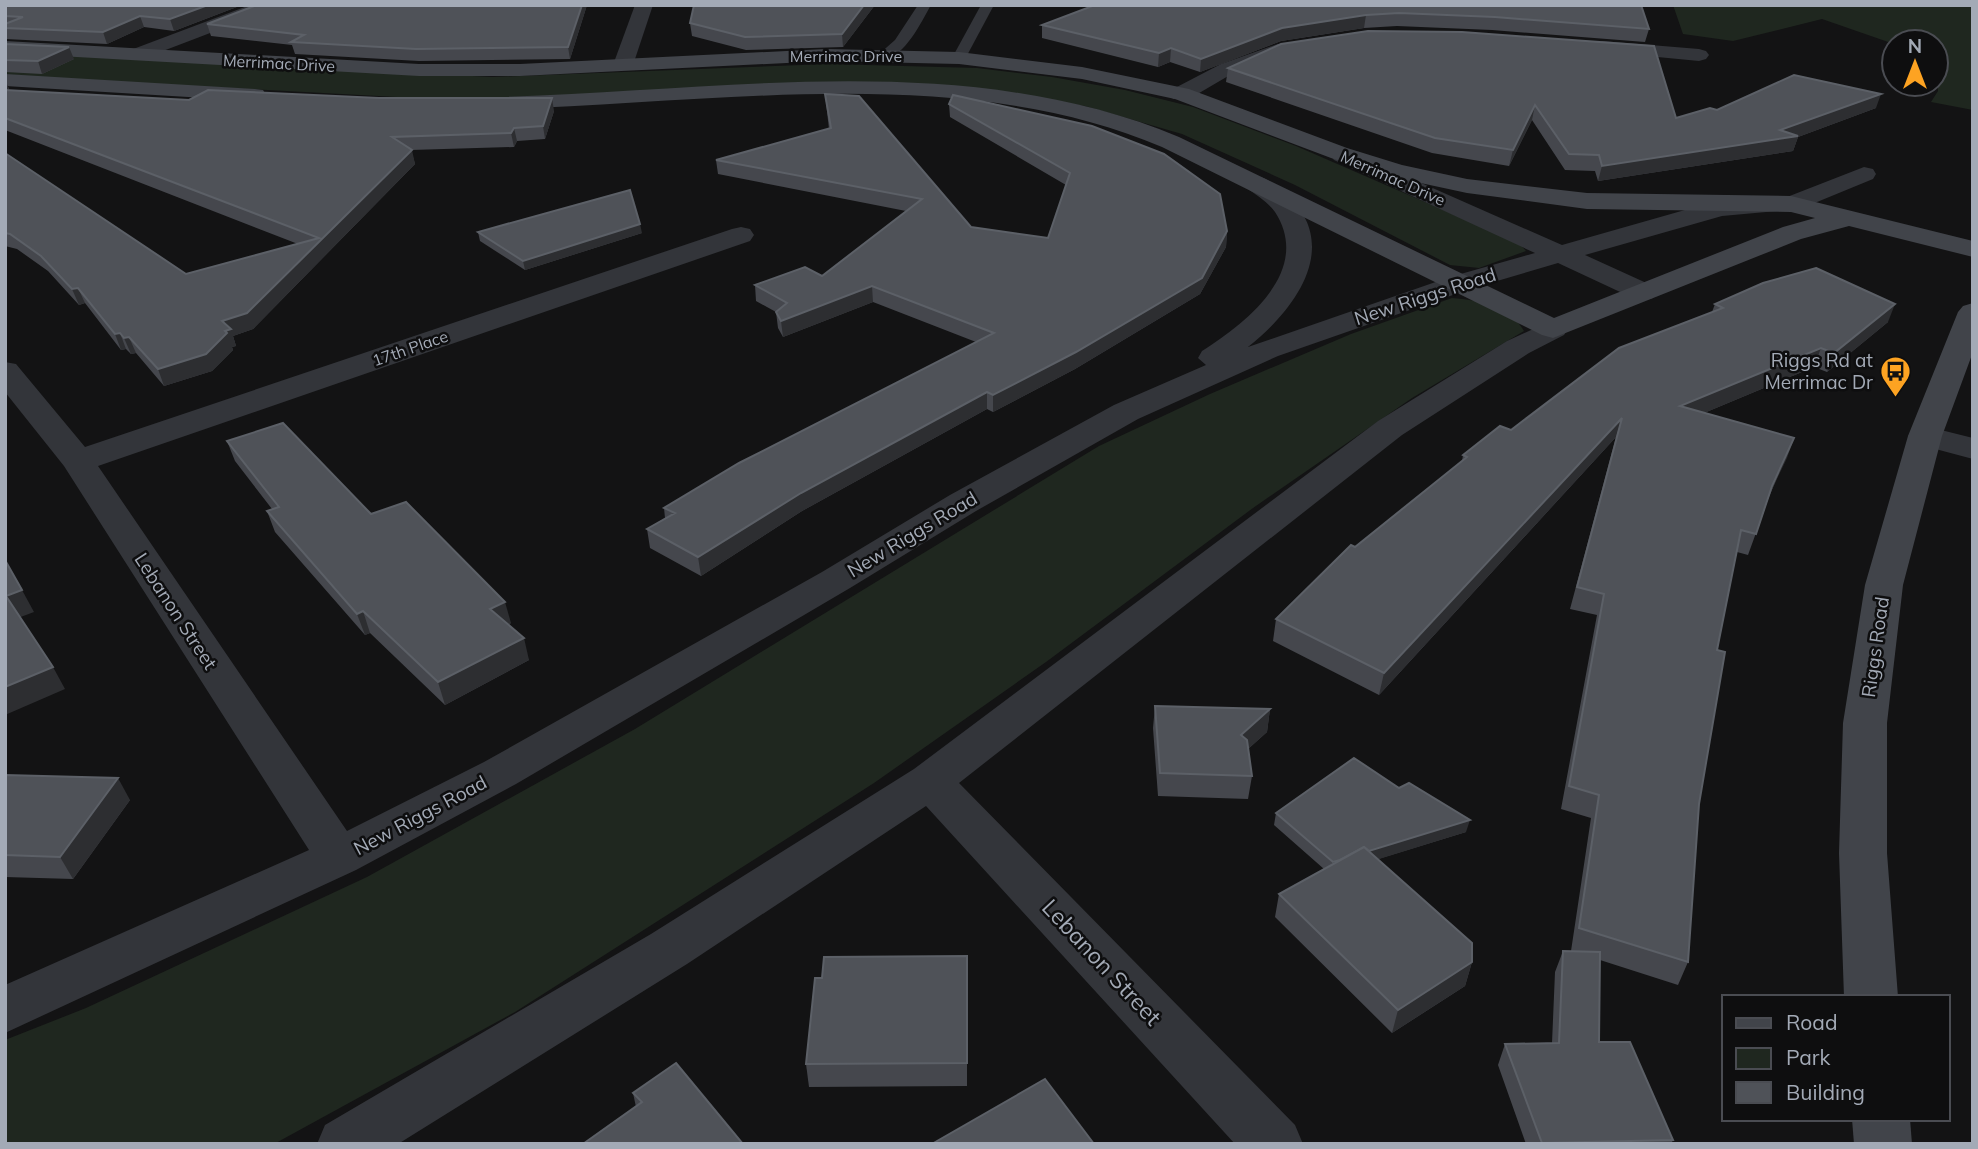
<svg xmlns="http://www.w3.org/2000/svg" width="1978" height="1149" viewBox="0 0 1978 1149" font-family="Mulish,sans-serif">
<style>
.green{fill:#1f271f}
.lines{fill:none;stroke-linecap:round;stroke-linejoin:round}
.lane{fill:#33353a;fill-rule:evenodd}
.street{fill:#33353a;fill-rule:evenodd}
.secondary{fill:#41444a;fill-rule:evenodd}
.wall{fill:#45474d}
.shaded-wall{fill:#2d2e31}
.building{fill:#4f5258;stroke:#5c6067;stroke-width:2}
.labels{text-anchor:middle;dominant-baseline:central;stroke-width:5;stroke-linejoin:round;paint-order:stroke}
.far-street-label{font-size:16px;fill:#a3aab6;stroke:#0e0e0f}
.street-label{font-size:19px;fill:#a3aab6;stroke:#0e0e0f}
.poi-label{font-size:19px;fill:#a3aab6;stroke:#0e0e0f;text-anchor:end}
.near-street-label{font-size:23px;fill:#a3aab6;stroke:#0e0e0f}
</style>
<rect width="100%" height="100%" fill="#131314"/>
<g class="green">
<path d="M1673,5H1973V110L1931,102L1938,91L1936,42H1894V44L1822,19L1733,41L1683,34Z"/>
<path d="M5,52L492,77L829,64L977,68L1052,77L1125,90L1193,107L1296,146L1519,243L1526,251L1479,268L1450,265L1295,185L1182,134L1085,106L992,92L920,85L534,98H415L5,76Z"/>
<path d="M1452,298C1479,300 1510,306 1524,331L1412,398L1253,508L1046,662L874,783L515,1012L274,1144H5V1040L86,1008L367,877L635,729L1099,446L1210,394L1351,334Z"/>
</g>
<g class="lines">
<g class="lane">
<path d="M918,5H931C921,22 903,62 880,58L878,55L895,40Z"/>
<path d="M981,5H994L964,61H954L952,58Z"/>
</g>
<g class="street">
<path d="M250,5H276L273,9L142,59H128L125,55L128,51Z"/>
<path d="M635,5H653L633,65L630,69H616L613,65Z"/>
<path d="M1602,41L1699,49L1706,51L1709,55L1706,59L1699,61L1595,51L1592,47Z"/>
<path d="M1278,44L1285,46L1288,50L1285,54L1235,72L1189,99H1173L1170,94L1173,89L1221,64Z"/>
<path d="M1342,148L1562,245L1720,200L1787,197L1864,167L1873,169L1876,174L1873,179L1800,209L1722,216L1585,255L1653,286L1657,292L1653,298L1643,301L1633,298L1558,263L1470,289L1278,356L1138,419L976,511L850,588L516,784L356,870L5,1033V985L309,850L64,466L5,392V362L16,364L85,447L732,229L741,227L750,229L754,235L750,241L98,466L347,831L484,762L822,572L950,495L1114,405L1206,365L1198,358L1202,351C1246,323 1313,271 1275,212C1268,202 1255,194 1245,187L1242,182L1245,177C1261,173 1272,182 1284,192C1344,244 1296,309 1248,347L1450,277L1535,253L1334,160L1330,155L1334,150Z"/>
<path d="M1553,320L1564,323L1568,329L1564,335L1529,353L1402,435L959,783L1295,1125L1303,1144H1235L926,806L687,964L398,1144H317L325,1125L651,934L914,769L1378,421L1507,341Z"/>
<path d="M1925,426L1973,438V459L1913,443L1908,436L1913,429Z"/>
</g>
<g class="secondary">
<path d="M5,41L419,64H520L826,49L959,52L1082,67L1189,89L1347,148L1402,165L1467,179L1587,193L1791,196L1973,241V257L1849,226L1801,239L1553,338L1542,335L1162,147C962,61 713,104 500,109L492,108L489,103L492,98L500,97C724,91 966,48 1179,137L1554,318L1783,227L1815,218L1791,212L1587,209L1467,193L1388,176L1331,158L1175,99L1082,79L959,64L826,61L520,76H419L5,53Z"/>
<path d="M5,74L255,89L263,90L266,95L263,100L255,101L5,86Z"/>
<path d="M1973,303V352L1942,436L1903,585L1887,723V853L1898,997H1844L1839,853L1843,723L1865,585L1908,436L1958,312L1963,306Z"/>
<path d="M1852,1119H1910L1912,1144H1854Z"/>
</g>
</g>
<g class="wall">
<path d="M5,5H242L174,31L144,27L107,44L5,39Z"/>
<path d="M587,5L570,59L419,61L295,54L292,45L211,36L207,24Z"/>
<path d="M694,5H875L843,47L746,50L692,36L690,23Z"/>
<path d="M1641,5L1649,29L1645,42L1492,30L1397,26L1364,28L1281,41L1200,72L1170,62L1158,67L1042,38V25Z"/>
<path d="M5,44L74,59L42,74L5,72Z"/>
<path d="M1228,68L1676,118L1717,110L1876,108L1798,137L1793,151L1598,181L1595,171L1565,170L1532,120L1509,166L1432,153L1226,82Z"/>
<path d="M5,80L9,89L6,90L189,100L554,111L545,139L517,141L514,147L411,150L415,164L253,329L233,336L236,346L232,347L233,350L212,371L164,386L136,353L131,354L126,349L121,350L85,303L79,305L48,271L17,249L5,246V153L186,274L298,244L5,130Z"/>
<path d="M825,94L971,227L1048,238L1066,185L950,117L949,104L1227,231L1226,247L1200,294L1075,369L993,412L987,409L802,511L701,576L650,548L647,529L665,518L664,508L976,342L873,302L783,337L778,328L776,312L756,301L755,285L822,276L906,211L718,174L716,160L829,129Z"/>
<path d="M478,232L642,233L525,270L480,241Z"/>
<path d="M1715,304L1888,322L1827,372L1814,367L1704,413L1794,438L1769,497L1748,555L1737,552L1717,650L1699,804L1688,962L1678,985L1600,960L1599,1042L1673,1140L1671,1144H1526L1498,1065L1505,1044L1552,1043L1555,972L1563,951H1571L1591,818L1561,809L1597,615L1570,609L1616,437L1379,695L1273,641L1276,619L1462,461L1463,455L1511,430L1712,312Z"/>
<path d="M227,441L511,623L508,625L529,660L445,705L370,633L365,635L275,532L267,511L272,509L235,461Z"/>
<path d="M1155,706L1270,709L1267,732L1248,749L1252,776L1248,799L1158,796L1153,728Z"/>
<path d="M5,775L130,800L73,879L5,877Z"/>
<path d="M1399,788L1466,832L1378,859L1472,962L1465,986L1392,1033L1275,917L1279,894L1324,869L1274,825L1276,813Z"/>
<path d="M967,956V1086L809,1087L806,1064Z"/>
<path d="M633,1093L743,1144L636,1107Z"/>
</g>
<g class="shaded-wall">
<path d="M208,5H242L174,31L170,19Z"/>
<path d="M582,5H587L570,59L568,47Z"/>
<path d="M864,5H875L843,47L842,34Z"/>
<path d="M1366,15L1364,28L1281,41L1200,72L1201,59L1282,28Z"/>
<path d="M140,16L144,27L107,44L103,32Z"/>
<path d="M69,47L74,59L42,74L38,61Z"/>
<path d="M1171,48L1170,62L1158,67L1159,53Z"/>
<path d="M5,80L9,89L5,91Z"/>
<path d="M1881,94L1876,108L1798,137L1793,151L1598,181L1602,166L1780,130Z"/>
<path d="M552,98L554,111L545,139L543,126Z"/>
<path d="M1535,105L1532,120L1509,166L1513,150Z"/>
<path d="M514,128L517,141L514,147L511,133Z"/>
<path d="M412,150L415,164L253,329L233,336L236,346L232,347L233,350L212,371L164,386L158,369L222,321L247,313Z"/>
<path d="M640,224L642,233L525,270L523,261Z"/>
<path d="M1227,231L1226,247L1200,294L1075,369L993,412V395Z"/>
<path d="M872,286L873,302L783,337L781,321Z"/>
<path d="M78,288L85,303L79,305L72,289Z"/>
<path d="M1895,304L1888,322L1827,372L1834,353Z"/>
<path d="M120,333L126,349L121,350L115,334Z"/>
<path d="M129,337L136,353L131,354L124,338Z"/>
<path d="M1821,348L1814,367L1673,426L1680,406Z"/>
<path d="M987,392V409L802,511L701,576L698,557L801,493Z"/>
<path d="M1622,418L1616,437L1379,695L1384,673Z"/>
<path d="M1794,438L1787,458L1764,506L1772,486Z"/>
<path d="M22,590L34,612L18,618L6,596Z"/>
<path d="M505,602L511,623L496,631L490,609Z"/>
<path d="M363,611L370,633L365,635L357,614Z"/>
<path d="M524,638L529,660L445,705L438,682Z"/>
<path d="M53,667L65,689L5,715V687Z"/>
<path d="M1270,709L1267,732L1238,758L1241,735Z"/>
<path d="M118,778L130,800L73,879L60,857Z"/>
<path d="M1470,820L1466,832L1331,874L1333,862Z"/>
<path d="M1472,962L1465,986L1392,1033L1398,1010Z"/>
</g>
<g class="building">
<path d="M5,5H208L170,19L140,16L103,32L5,28V24L23,17L5,16Z"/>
<path d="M257,5H582L568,47L416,49L291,42L304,35L207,24Z"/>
<path d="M694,5H864L842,34L745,37L690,23Z"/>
<path d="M1095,5H1641L1649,29L1495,17L1399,13L1366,15L1282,28L1201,59L1171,48L1159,53L1042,25Z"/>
<path d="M1368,31L1462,32L1654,46L1676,118L1710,108L1717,110L1794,75L1881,94L1780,130L1798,136L1602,166L1599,155L1569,154L1535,105L1513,150L1435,138L1228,68L1281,44Z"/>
<path d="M5,44L69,47L38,61L5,60Z"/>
<path d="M5,90L189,100L208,90L379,98H552L543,126L514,128L511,133L392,137L412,150L247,313L222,321L231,329L225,331L227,333L206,354L158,369L129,337L124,338L120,333L115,334L78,288L72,289L41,256L10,234L5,233V153L186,274L319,238L5,118Z"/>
<path d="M825,94L859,96L971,227L1048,238L1070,173L949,104L953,95L1092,126L1164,154L1220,194L1227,231L1202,278L1076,352L993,395L987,392L801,493L698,557L647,529L675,513L664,508L739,463L994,333L872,286L781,321L776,312L787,303L755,285L805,267L822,276L922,199L716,160L831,128Z"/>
<path d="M630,190L640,224L523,261L478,232Z"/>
<path d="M1816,268L1895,304L1834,353L1821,348L1680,406L1794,438L1772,486L1756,534L1741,530L1717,650L1725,652L1699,804L1688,962L1579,928L1599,795L1569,786L1604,594L1577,587L1622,418L1384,673L1276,619L1351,545L1355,547L1467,457L1463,455L1500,426L1511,430L1619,348L1723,308L1715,304L1763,283Z"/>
<path d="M283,423L371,514L406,502L505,602L490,609L524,638L438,682L363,611L357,614L267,511L279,507L227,441Z"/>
<path d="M5,560L22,590L6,596L53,667L5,687Z"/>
<path d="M1155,706L1270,709L1241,735L1247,740L1252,776L1160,773Z"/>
<path d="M1354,758L1399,788L1409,783L1470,820L1369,851L1364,847L1340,860L1333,862L1276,813Z"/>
<path d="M5,775L118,778L60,857L5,855Z"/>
<path d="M1364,847L1472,943V962L1398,1010L1279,894Z"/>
<path d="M1563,951L1600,952L1599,1042H1630L1673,1140L1542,1143L1505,1044L1559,1043Z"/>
<path d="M967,956V1063L806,1064L815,978H822L824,957Z"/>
<path d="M676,1063L743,1144H583L642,1102L633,1093Z"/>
<path d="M1045,1079L1094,1144H932Z"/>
</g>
<defs>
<symbol id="bus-pin" viewBox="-11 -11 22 30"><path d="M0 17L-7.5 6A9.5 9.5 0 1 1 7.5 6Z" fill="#fda322" stroke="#0e0e0f"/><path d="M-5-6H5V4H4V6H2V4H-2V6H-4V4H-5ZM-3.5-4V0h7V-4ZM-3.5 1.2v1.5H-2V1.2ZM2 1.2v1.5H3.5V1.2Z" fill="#111"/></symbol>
</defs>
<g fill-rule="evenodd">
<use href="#bus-pin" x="1878" y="354" width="35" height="47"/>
</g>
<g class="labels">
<g class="far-street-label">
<text x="846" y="56">Merrimac Drive</text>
<text transform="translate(279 63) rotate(3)">Merrimac Drive</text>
<text transform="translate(1393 178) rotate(24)">Merrimac Drive</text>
<text transform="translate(410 348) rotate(-19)">17th Place</text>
</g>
<g class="street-label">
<text transform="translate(1425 296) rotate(-18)">New Riggs Road</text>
<text transform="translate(912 534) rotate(-31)">New Riggs Road</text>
<text transform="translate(176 611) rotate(57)">Lebanon Street</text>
<text transform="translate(1875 647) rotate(-82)">Riggs Road</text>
<text transform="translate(420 815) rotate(-28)">New Riggs Road</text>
</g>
<g class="poi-label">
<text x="1873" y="360">Riggs Rd at<tspan x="1873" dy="22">Merrimac Dr</tspan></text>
</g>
<g class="near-street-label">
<text transform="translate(1102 962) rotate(47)">Lebanon Street</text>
</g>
</g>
<rect width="1978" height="1149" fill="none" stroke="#a3aab6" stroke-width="14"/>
<rect x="1722" y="995" width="228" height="126" fill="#0e0e0f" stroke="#4a4c52" stroke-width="2"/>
<rect x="1736" y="1018" width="35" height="10" fill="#41444a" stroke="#4a4c52" stroke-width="2"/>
<text x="1786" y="1030" font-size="21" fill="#a3aab6">Road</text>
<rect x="1736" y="1048" width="35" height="21" fill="#1f271f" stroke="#4a4c52" stroke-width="2"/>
<text x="1786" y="1065" font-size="21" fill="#a3aab6">Park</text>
<rect x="1736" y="1082" width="35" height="21" fill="#4f5258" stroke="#4a4c52" stroke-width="2"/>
<text x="1786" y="1100" font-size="21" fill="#a3aab6">Building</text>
<g transform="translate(1915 63)"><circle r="33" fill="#0e0e0f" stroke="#4a4c52" stroke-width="2"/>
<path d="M0-5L12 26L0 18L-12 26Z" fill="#fda322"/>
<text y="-10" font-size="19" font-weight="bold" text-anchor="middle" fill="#a3aab6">N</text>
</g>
</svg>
